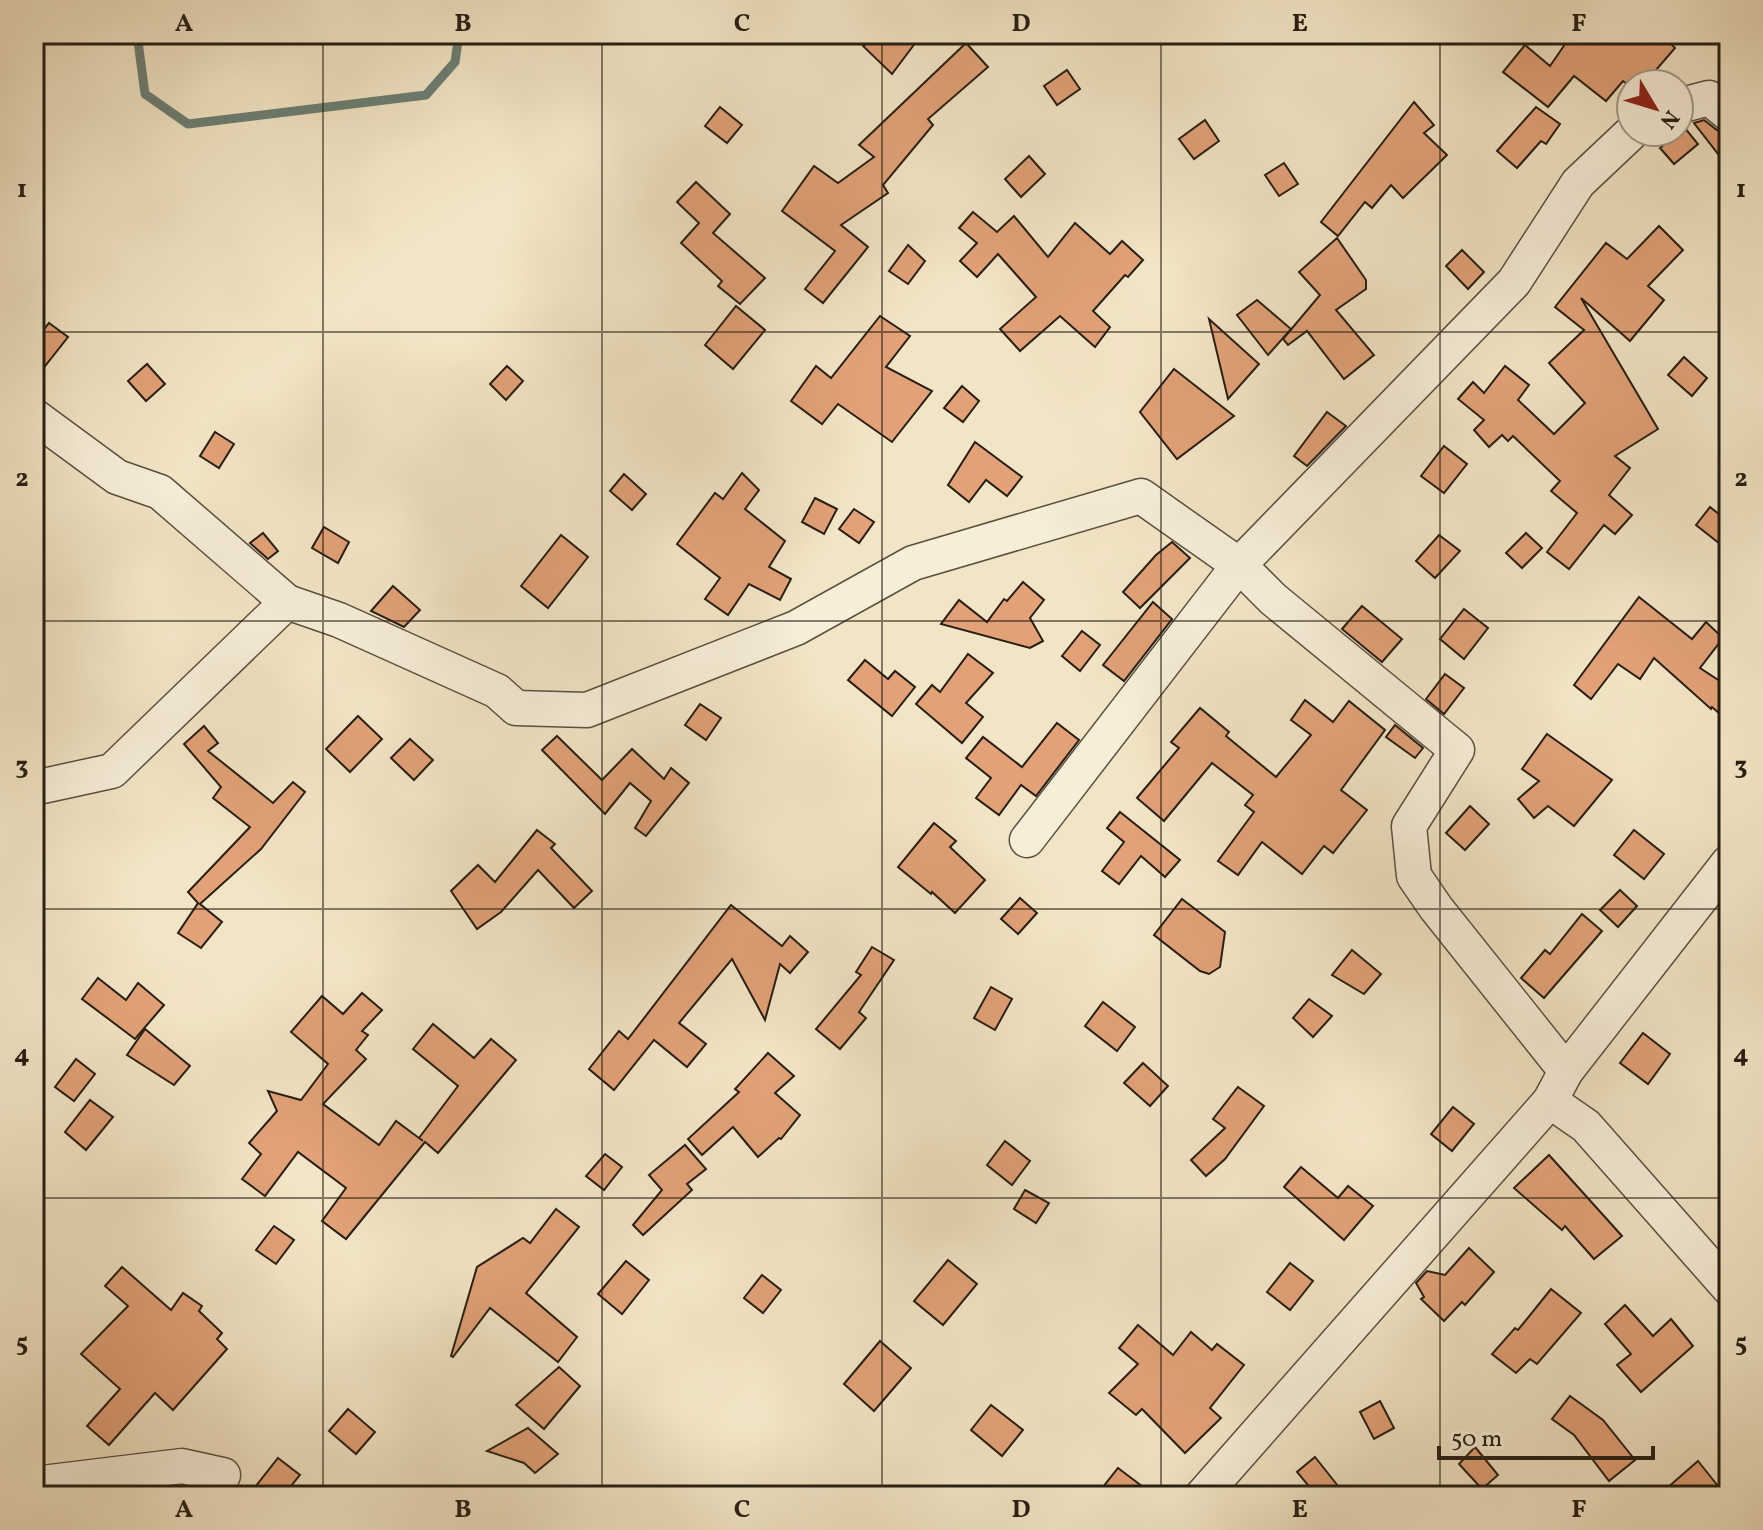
<svg xmlns="http://www.w3.org/2000/svg" width="1763" height="1530" viewBox="0 0 1763 1530" font-family="Vollkorn,serif">
<style>
.lines{fill:none;stroke-linecap:round;stroke-linejoin:round}
.stream{stroke:#6c7f74;stroke-width:9}
.building{fill:#e2a177;stroke:#261e13;stroke-width:2}
.street-casing{stroke:#595040;stroke-width:37}
.street{stroke:#f7eed9;stroke-width:34}
.grid{fill:none;stroke:#261e13;stroke-width:2;stroke-opacity:0.55}
.neatline{fill:none;stroke:#261e13;stroke-width:3}
.grid-label{font-size:26px;text-anchor:middle;font-weight:bold;fill:#261e13}
</style>
<rect width="100%" height="100%" fill="#f2e5c5"/>
<filter id="stains"><feTurbulence type="fractalNoise" baseFrequency=".0025" numOctaves="4"/><feColorMatrix values="0 0 0 0 .2 0 0 0 0 .09 0 0 0 0 .02 0 0 0 .5 -.17"/></filter>
<radialGradient id="worn" r=".72"><stop offset=".6" stop-color="#630" stop-opacity="0"/><stop offset="1" stop-color="#630" stop-opacity=".3"/></radialGradient>
<g class="lines">
<path class="stream" d="M137,34L145,94L188,124L426,95L455,62L459,34"/>
</g>
<g class="building">
<path d="M881,34H922L892,74L863,46Z"/>
<path d="M1572,34H1662L1675,48L1644,84H1627L1623,81L1606,101L1574,76L1548,107L1503,72L1525,45L1550,66Z"/>
<path d="M966,43L988,67L928,119L933,125L883,185L888,193L841,225L868,247L823,303L805,289L835,251L782,211L814,166L838,183L874,157L859,145Z"/>
<path d="M1067,70L1080,89L1057,105L1044,86Z"/>
<path d="M1414,102L1434,125L1424,133L1447,155L1403,198L1391,185L1372,208L1365,202L1338,236L1321,222Z"/>
<path d="M720,107L742,125L727,143L705,126Z"/>
<path d="M1536,107L1560,124L1546,144L1541,141L1517,168L1497,151Z"/>
<path d="M1205,120L1219,141L1194,159L1179,139Z"/>
<path d="M1704,120L1717,130L1729,134V168L1694,123Z"/>
<path d="M1684,127L1698,144L1674,164L1660,148Z"/>
<path d="M1029,156L1045,174L1021,197L1005,179Z"/>
<path d="M1284,163L1298,184L1279,196L1265,175Z"/>
<path d="M696,182L730,214L713,233L765,278L740,304L718,286L722,281L681,243L699,223L677,202Z"/>
<path d="M973,212L997,232L1014,216L1048,257L1075,223L1110,254L1122,241L1143,260L1128,277L1125,275L1093,311L1110,327L1095,347L1060,316L1020,351L1000,329L1036,297L998,254L977,277L960,261L977,243L959,228Z"/>
<path d="M1659,226L1683,250L1648,286L1664,300L1630,341L1581,298L1658,429L1615,456L1630,468L1609,495L1632,515L1615,534L1604,525L1569,569L1547,552L1577,513L1551,491L1560,481L1513,436L1508,441L1502,435L1489,447L1474,430L1484,420L1458,399L1473,382L1484,393L1505,366L1529,385L1518,400L1554,434L1585,403L1549,363L1584,330L1555,307L1606,243L1627,259Z"/>
<path d="M1337,238L1366,280V289L1336,310L1374,355L1344,379L1307,331L1288,345L1283,339L1320,295L1299,272Z"/>
<path d="M908,245L925,261L908,284L889,271Z"/>
<path d="M1462,250L1484,272L1468,289L1446,266Z"/>
<path d="M1257,300L1291,329L1268,355L1237,315Z"/>
<path d="M736,306L765,330L733,369L705,345Z"/>
<path d="M880,316L910,336L886,367L932,391L892,442L838,404L822,424L791,401L816,366L831,378Z"/>
<path d="M1209,319L1259,364L1228,399Z"/>
<path d="M49,323L68,337L34,380V342Z"/>
<path d="M1684,357L1707,378L1692,396L1668,375Z"/>
<path d="M147,364L165,384L146,401L128,381Z"/>
<path d="M507,366L523,381L506,400L490,384Z"/>
<path d="M1174,369L1234,416L1177,459L1140,412Z"/>
<path d="M962,386L979,401L963,422L944,408Z"/>
<path d="M1327,412L1346,426L1307,466L1294,456Z"/>
<path d="M215,432L234,444L219,468L200,456Z"/>
<path d="M975,442L1022,477L1007,496L986,480L969,502L948,485Z"/>
<path d="M1444,446L1467,464L1444,493L1421,476Z"/>
<path d="M742,473L759,490L745,509L785,541L769,567L791,579L780,600L749,584L728,615L705,599L720,578L677,544L715,493L723,499Z"/>
<path d="M624,474L646,494L632,510L610,491Z"/>
<path d="M815,498L837,509L824,534L802,522Z"/>
<path d="M1710,507L1729,522V551L1696,525Z"/>
<path d="M854,509L874,522L859,543L839,529Z"/>
<path d="M324,527L349,542L338,563L312,548Z"/>
<path d="M263,533L278,551L268,559L250,543Z"/>
<path d="M1526,533L1542,548L1522,568L1506,553Z"/>
<path d="M561,535L588,557L548,608L521,586Z"/>
<path d="M1439,535L1460,551L1435,578L1416,561Z"/>
<path d="M1172,542L1190,558L1140,608L1123,592L1156,555Z"/>
<path d="M1023,582L1044,600L1030,618L1043,641L1030,648L941,624L959,600L987,622L1004,599L1007,601Z"/>
<path d="M393,586L420,610L404,627L371,611Z"/>
<path d="M1639,597L1692,639L1706,622L1723,638L1700,668L1729,687V722L1712,707L1711,709L1654,658L1640,679L1618,664L1591,699L1574,685Z"/>
<path d="M1153,602L1172,619L1124,681L1103,665Z"/>
<path d="M1362,606L1402,639L1382,662L1342,629Z"/>
<path d="M1464,609L1488,628L1464,659L1440,639Z"/>
<path d="M1082,631L1100,645L1080,671L1062,656Z"/>
<path d="M968,654L993,673L966,703L983,717L962,743L916,704L932,685L940,692Z"/>
<path d="M865,660L888,679L895,671L915,687L892,716L848,680Z"/>
<path d="M1445,674L1464,688L1444,714L1426,699Z"/>
<path d="M1305,700L1333,722L1349,701L1385,730L1341,790L1367,810L1333,853L1324,846L1302,874L1262,842L1238,875L1218,861L1254,812L1245,805L1253,795L1212,763L1164,821L1137,798L1179,748L1171,742L1200,708L1229,732L1226,736L1276,777L1311,735L1291,720Z"/>
<path d="M700,704L721,718L706,740L685,725Z"/>
<path d="M358,716L382,739L350,772L326,749Z"/>
<path d="M1057,723L1079,740L1036,796L1021,785L999,815L976,798L991,778L966,758L983,737L1022,767Z"/>
<path d="M1395,725L1423,748L1415,758L1386,737Z"/>
<path d="M204,726L218,743L208,751L273,803L293,782L305,792L261,849L200,904L222,922L201,948L178,933L198,903L188,892L250,827L213,798L221,787L184,744Z"/>
<path d="M1547,734L1612,780L1574,826L1548,806L1534,818L1518,799L1539,781L1522,769Z"/>
<path d="M557,736L602,780L632,749L664,779L671,768L689,783L646,836L635,828L651,801L630,783L605,814L542,750Z"/>
<path d="M410,739L433,760L414,780L391,758Z"/>
<path d="M1470,806L1489,824L1465,850L1446,833Z"/>
<path d="M1120,812L1180,860L1165,877L1141,856L1119,884L1102,871L1124,842L1107,828Z"/>
<path d="M934,823L956,841L950,847L985,880L955,913L932,892L931,894L898,867Z"/>
<path d="M537,830L555,844L551,848L592,891L574,908L538,870L501,912L477,929L451,891L478,865L495,882Z"/>
<path d="M1634,830L1664,854L1644,879L1614,855Z"/>
<path d="M1620,890L1637,906L1618,927L1600,910Z"/>
<path d="M1020,898L1037,913L1018,934L1001,919Z"/>
<path d="M1182,899L1225,932L1220,967L1209,974L1200,971L1154,935Z"/>
<path d="M731,905L782,946L790,936L808,952L790,973L780,964L765,1020L732,959L679,1023L706,1044L687,1067L654,1040L614,1090L589,1069L619,1031L628,1039Z"/>
<path d="M1582,914L1602,931L1544,998L1521,978L1545,950L1550,954Z"/>
<path d="M872,947L894,960L859,1012L866,1018L840,1049L816,1029L861,975L856,972Z"/>
<path d="M1352,950L1381,974L1364,994L1332,975Z"/>
<path d="M98,978L126,1000L138,983L164,1005L135,1039L82,999Z"/>
<path d="M991,987L1012,999L995,1030L974,1018Z"/>
<path d="M362,993L382,1010L362,1031L368,1035L356,1050L366,1059L323,1104L379,1145L396,1121L423,1141L419,1138L458,1086L413,1049L433,1024L474,1058L491,1039L516,1060L438,1153L425,1142L346,1239L322,1221L346,1188L298,1152L265,1196L242,1179L261,1154L249,1143L277,1111L268,1091L301,1100L328,1064L291,1032L322,996L343,1014Z"/>
<path d="M1309,999L1332,1016L1313,1037L1293,1018Z"/>
<path d="M1103,1002L1135,1027L1117,1051L1085,1026Z"/>
<path d="M145,1029L190,1066L174,1085L127,1055Z"/>
<path d="M1643,1033L1670,1054L1648,1084L1620,1063Z"/>
<path d="M768,1053L794,1076L775,1093L800,1115L781,1139L779,1138L758,1157L733,1127L702,1155L688,1139L739,1092L735,1089Z"/>
<path d="M76,1059L95,1074L74,1101L55,1087Z"/>
<path d="M1143,1063L1168,1086L1150,1106L1124,1083Z"/>
<path d="M1238,1087L1264,1106L1225,1159L1206,1176L1191,1160L1225,1128L1213,1119Z"/>
<path d="M90,1100L113,1117L86,1150L65,1132Z"/>
<path d="M1453,1107L1474,1124L1452,1151L1431,1134Z"/>
<path d="M1005,1141L1030,1161L1012,1185L987,1165Z"/>
<path d="M685,1145L706,1169L687,1184L692,1190L643,1235L633,1225L662,1190L649,1175Z"/>
<path d="M605,1154L622,1167L604,1190L586,1176Z"/>
<path d="M1549,1155L1622,1236L1594,1259L1565,1226L1562,1230L1514,1188Z"/>
<path d="M1301,1167L1338,1198L1348,1186L1373,1206L1344,1240L1284,1187Z"/>
<path d="M1025,1190L1049,1203L1036,1223L1014,1209Z"/>
<path d="M556,1209L579,1227L526,1293L577,1337L558,1362L490,1308L453,1357L451,1356L477,1267L523,1238L530,1243Z"/>
<path d="M274,1226L294,1240L276,1264L256,1250Z"/>
<path d="M1469,1248L1494,1272L1465,1305L1462,1302L1444,1321L1421,1299L1424,1297L1416,1283L1427,1271L1445,1275Z"/>
<path d="M948,1260L977,1284L943,1325L914,1301Z"/>
<path d="M626,1261L649,1280L622,1314L598,1294Z"/>
<path d="M1290,1263L1313,1281L1290,1310L1267,1292Z"/>
<path d="M122,1267L171,1310L183,1293L202,1306L199,1311L222,1333L217,1339L227,1349L173,1410L155,1393L109,1445L87,1426L120,1389L81,1354L128,1306L105,1286Z"/>
<path d="M762,1275L781,1290L763,1313L744,1298Z"/>
<path d="M1551,1289L1581,1313L1537,1364L1530,1359L1516,1373L1492,1354L1515,1328L1518,1330Z"/>
<path d="M1625,1305L1653,1336L1671,1319L1693,1346L1641,1392L1617,1365L1631,1354L1605,1324Z"/>
<path d="M1138,1325L1173,1355L1191,1332L1212,1350L1217,1344L1244,1365L1210,1408L1221,1418L1185,1453L1142,1409L1136,1415L1109,1393L1138,1364L1119,1348Z"/>
<path d="M880,1341L911,1368L874,1411L844,1384Z"/>
<path d="M559,1367L580,1386L544,1429L516,1405Z"/>
<path d="M1570,1396L1603,1420L1635,1460L1609,1481L1574,1435L1552,1419Z"/>
<path d="M1380,1401L1394,1428L1374,1439L1360,1412Z"/>
<path d="M991,1405L1023,1430L1002,1456L971,1430Z"/>
<path d="M348,1409L375,1432L356,1454L329,1431Z"/>
<path d="M528,1428L558,1454L535,1473L524,1463L487,1451Z"/>
<path d="M1475,1447L1498,1475L1482,1489L1459,1464Z"/>
<path d="M1315,1457L1346,1496H1317L1297,1472Z"/>
<path d="M278,1458L300,1475L283,1496H248Z"/>
<path d="M1698,1461L1718,1486L1706,1496H1658Z"/>
<path d="M1118,1468L1155,1496H1096Z"/>
</g>
<g class="lines">
<defs>
<g id="street">
<path d="M1679,106L1709,98L1729,114"/>
<path d="M34,416L117,477L160,492L287,602"/>
<path d="M34,788L112,771L287,602L339,620L497,691L516,708L587,710L796,628L913,563L1141,496L1239,565L1273,599L1457,750L1409,826L1414,876L1436,908L1566,1071"/>
<path d="M1027,840L1239,565L1514,282L1578,183L1632,132"/>
<path d="M1550,1101L1586,1126L1729,1288"/>
<path d="M34,1484L182,1466L223,1475L212,1496"/>
<path d="M1202,1496L1550,1101L1566,1071L1729,862"/>
</g>
</defs>
<use href="#street" class="street-casing"/>
<use href="#street" class="street"/>
</g>
<path class="grid" d="M323,34V1496M602,34V1496M882,34V1496M1161,34V1496M1440,34V1496M34,332H1729M34,621H1729M34,909H1729M34,1198H1729"/>
<rect width="1763" height="1530" fill="none" stroke="#f2e5c5" stroke-width="88"/>
<g transform="translate(1655 108) rotate(128)"><circle r="38" fill="#f7eed9" stroke="#a39b8a" stroke-width="2"/>
<path d="M0-6L14 30L0 20L-14 30Z" fill="#8f2418"/>
<text y="-12" font-size="22" font-weight="bold" text-anchor="middle" fill="#261e13">N</text>
</g>
<path d="M1439 1446v12h214v-12" fill="none" stroke="#261e13" stroke-width="4"/>
<text x="1451" y="1446" font-size="24" fill="#261e13" stroke="#f7eed9" stroke-width="6" paint-order="stroke">50 m</text>
<rect x="44" y="44" width="1675" height="1442" class="neatline"/>
<g class="grid-label">
<text x="184" y="31">A</text>
<text x="463" y="31">B</text>
<text x="742" y="31">C</text>
<text x="1021" y="31">D</text>
<text x="1300" y="31">E</text>
<text x="1579" y="31">F</text>
<text x="22" y="197">1</text>
<text x="1741" y="197">1</text>
<text x="22" y="486">2</text>
<text x="1741" y="486">2</text>
<text x="22" y="774">3</text>
<text x="1741" y="774">3</text>
<text x="22" y="1062">4</text>
<text x="1741" y="1062">4</text>
<text x="22" y="1351">5</text>
<text x="1741" y="1351">5</text>
<text x="184" y="1517">A</text>
<text x="463" y="1517">B</text>
<text x="742" y="1517">C</text>
<text x="1021" y="1517">D</text>
<text x="1300" y="1517">E</text>
<text x="1579" y="1517">F</text>
</g>
<rect width="100%" height="100%" filter="url(#stains)"/>
<rect width="100%" height="100%" fill="url(#worn)"/>
</svg>
